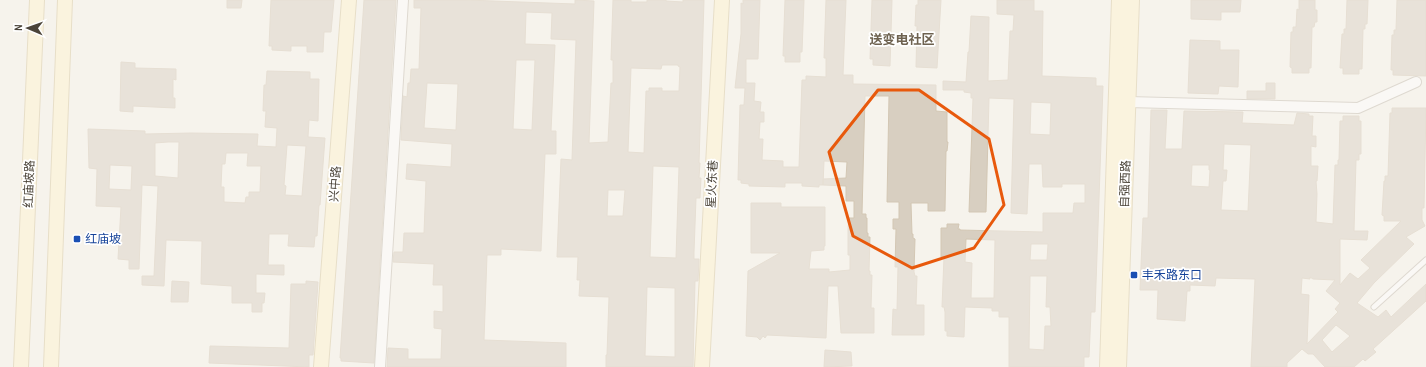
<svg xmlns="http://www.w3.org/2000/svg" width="1426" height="367" viewBox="0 0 1426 367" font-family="'Archivo Narrow','Noto Sans SC',sans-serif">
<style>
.building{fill:#d8cfc1;stroke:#d3c7b4;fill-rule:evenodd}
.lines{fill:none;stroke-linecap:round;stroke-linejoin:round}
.lane-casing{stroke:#c2bbae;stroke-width:7}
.street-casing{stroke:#c2bbae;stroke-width:12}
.secondary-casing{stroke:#d6c79b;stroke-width:16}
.lane{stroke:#fff;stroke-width:5}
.street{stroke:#fff;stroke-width:10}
.secondary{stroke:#fff3cd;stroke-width:14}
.marked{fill:none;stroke:#e8590c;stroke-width:3;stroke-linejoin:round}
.transit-dot{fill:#1a4fb4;stroke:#fff;stroke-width:1.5}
.labels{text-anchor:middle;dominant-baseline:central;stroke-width:3.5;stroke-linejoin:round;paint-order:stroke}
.street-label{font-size:12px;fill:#4b4439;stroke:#fff}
.transit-label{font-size:12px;fill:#164399;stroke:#fff;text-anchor:start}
.neighbourhood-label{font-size:13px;font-weight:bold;fill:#6e6250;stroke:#fff}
</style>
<rect width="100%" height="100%" fill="#f6f3ec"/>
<g class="building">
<path d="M227,0H242L241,8H227Z"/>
<path d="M271,0H334L331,32H324L323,52H307V46H291V51L272,50V46H269Z"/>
<path d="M364,0H396L374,363L341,361V358H340Z"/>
<path d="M414,0H466L575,4V0L594,1L589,143L608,142L611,83H613V60H611L613,0H631V2H647V0H666V1L683,2V0H704L699,163H700L699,178H701L700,198H696L694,252V259H699L698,281H695L693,367H606V355H607L609,297L579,296L580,280H577L578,257H557L561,159L572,160L576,40L551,39L552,13L526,12L525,44L555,45L551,131H556V154H545L541,251L501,249V255H487L484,340L566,343V367H387L388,348L408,349V359H441L442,329L434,328V311L443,312V285H433L434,264L393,262L394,252H403L404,233H424L426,181L406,179L407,164L451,167L452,144L401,140L403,96L407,97L408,83H410L411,69H419L421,8H414ZM516,60H535L532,130L513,129ZM662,65H678V66L680,67L679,91H662V88H649V91H646L644,153L628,152L631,68L661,69ZM427,83L458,84L456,130L424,128ZM653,166L679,167L676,258L650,257ZM608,190H625L623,216H607ZM647,287L675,288V357L645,356Z"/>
<path d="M743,0H760L758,59H746V83H755L754,101L761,102L760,112H764V122H760L759,139H763L762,160L783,161V167H799L802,80H806V76L826,77V58H824L826,0H846L843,75H853V84L936,85V111L947,112V142H948L947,151H946L945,211H928V203H911L912,234H913V238L915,239L914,272L915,276H917L916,305H924V335H892L893,309L897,310L898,267H895L896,229H893V219H899V202H887L889,96H865L862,214H866V218H867V233H868V237H870L869,271H870V275H872L871,308H874V333H841L838,286H828L826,338L767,335L765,338L763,336L760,340L757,337L746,336L748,271L780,253H751V203H781V207H825V246H824V250L811,251L809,269H829V272L850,270V255H848V229L849,218H854V201H846V186L823,185V179L846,178L847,162L824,161L823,185H819V187L802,186V183H785V187L749,186V184L741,183V180H738L740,105H744L745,88H735L741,34V3L743,4Z"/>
<path d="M785,0H804L802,52H800V62H785V56H783Z"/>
<path d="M872,0H892L890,66L873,65V59H870Z"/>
<path d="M918,0H941L937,68L916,67L917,26H915L916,5H918Z"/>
<path d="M997,0H1034V11H1043L1042,76L1096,78V86H1103L1095,312H1091L1089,357H1084V367H1009V317H999V311H992V308L965,307L964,337L947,336V331H945V312L944,307H942L944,257H941V228H947V224H959L958,229H960V230L1043,232V213H1073L1074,203H1085V184H1062V187H1043L1042,164H1029L1027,214L1011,213L1014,99L989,98L986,212H969L973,98H971V93L964,92V90H943V81L966,82L968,52H969L971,16L989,17L988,81L1008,80L1010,31H1013L1014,15L997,14ZM1031,102L1051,103L1050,135L1030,134ZM966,239L995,240L994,298H971L972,263L965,262ZM1031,244H1048L1047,260H1030ZM1030,276H1047L1046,307H1050L1051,326H1045L1044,350L1029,349Z"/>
<path d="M1191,0H1241L1240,12H1221V20L1191,19Z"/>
<path d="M1299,0H1315V10H1317V22H1315L1314,27H1312L1311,68H1309V73H1292V68L1290,67L1291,32H1293V27H1296L1297,9L1299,10Z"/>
<path d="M1347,0H1368L1367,24H1365V29H1363L1362,69H1359V74H1343V68H1340L1342,34H1344V29H1346Z"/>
<path d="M1397,0H1426V76L1393,75V70H1391L1392,35H1394V30H1396Z"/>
<path d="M1190,40L1220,41V50H1239L1238,87L1219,86L1218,94L1188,93Z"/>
<path d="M121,62L135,63V68L176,69V80L173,79V98H175V108L133,106V112L120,111Z"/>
<path d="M267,71L310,72V79H319L318,121L309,120L308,137L325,138L320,205H319L317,236H315L314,247L288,246L289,234H269L268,265H284V275L256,274V293H265L264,303H262V312H252V303H232V286L201,284L202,241L166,240L164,286L142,285V276H154L158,186L142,185L139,269H129V260L118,259L121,207L96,206L97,169L89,168L88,129L145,131V134L191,133L258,134L257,146L276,147L277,128L265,127L266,111H263L264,85H266ZM168,142H179L178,178L155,176V143ZM287,145L306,146L302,196L285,195L286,186L284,185ZM226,153H248L247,166H261L260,192H249V197H246L245,203L224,202V187H221L222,164H225ZM110,165L132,166L131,190L109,189Z"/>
<path d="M1266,83H1275V99H1247V91H1266Z"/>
<path d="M1392,108H1426L1424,208H1422V220L1425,226L1406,237L1414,244L1374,283L1357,303L1378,317L1386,310L1391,317L1426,284V301L1373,349L1376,352L1365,361L1363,359L1354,367H1325L1313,354H1308L1302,349L1287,363V367H1251L1255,279L1216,278L1215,286L1190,285V291H1187L1185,321L1157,319L1158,290H1140L1143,218H1148L1151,110H1167L1165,149H1182L1184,111L1243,112L1242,123L1294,125L1297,113L1309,114V116H1313L1312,136H1316V147L1311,146V166H1318L1317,181H1316L1317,194L1316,222L1333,224L1335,165H1338V160H1339L1340,121H1343V116H1359V121H1361V154H1359V160H1356L1354,231H1368L1367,240L1340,239V285L1350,273L1358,279L1370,268L1361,260L1401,221H1384V216L1382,215L1384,181H1385V176H1388L1390,113H1392ZM1224,144L1251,145L1248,211L1221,210L1223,181H1226L1227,170H1223ZM1192,165H1209V170H1210L1209,187L1191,186ZM1310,277L1313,279L1335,280L1326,291L1340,303L1335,309L1338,312L1307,344L1309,295L1301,294L1302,278L1310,279ZM1336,325L1350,336L1332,352L1322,340Z"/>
<path d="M172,281L189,282L188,302H171Z"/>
<path d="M306,281L318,282L313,355H309V367L209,363L210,346L289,348L291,284H306Z"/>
<path d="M825,350L851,352L852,366L824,367Z"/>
</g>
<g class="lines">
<defs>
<path id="lane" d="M1374,307L1426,260"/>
<g id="street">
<path d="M1128,102L1358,108L1416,82"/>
<path d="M380,367L403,0"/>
</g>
<g id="secondary">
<path d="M21,367L37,0"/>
<path d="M51,367L65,0"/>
<path d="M321,367L349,0"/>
<path d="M702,367L722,0"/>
<path d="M1107,367L1119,0"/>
<path d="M1119,367L1132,0"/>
</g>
</defs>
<use href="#lane" class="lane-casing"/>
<use href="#street" class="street-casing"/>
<use href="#secondary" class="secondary-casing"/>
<use href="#lane" class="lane"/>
<use href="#street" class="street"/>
<use href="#secondary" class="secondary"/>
</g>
<path d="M0 0H1426V367H0ZM878,90H919L989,139L1004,205L974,248L912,268L853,236L829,152Z" fill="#f6f3ec" fill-opacity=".55" fill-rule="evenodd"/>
<path class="marked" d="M878,90H919L989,139L1004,205L974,248L912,268L853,236L829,152Z"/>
<g class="transit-dot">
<rect x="73" y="235" width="8" height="8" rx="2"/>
<rect x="1130" y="271" width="8" height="8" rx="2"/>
</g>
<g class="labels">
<g class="street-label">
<text transform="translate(29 184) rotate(-88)">红庙坡路</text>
<text transform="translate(335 184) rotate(-86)">兴中路</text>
<text transform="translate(712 184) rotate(-87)">星火东巷</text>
<text transform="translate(1125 184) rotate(-88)">自强西路</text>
</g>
<g class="transit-label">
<text x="85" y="239">红庙坡</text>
<text x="1142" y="275">丰禾路东口</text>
</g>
<g class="neighbourhood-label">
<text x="902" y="39">送变电社区</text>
</g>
</g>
<g transform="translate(28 28) rotate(272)" stroke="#ffffff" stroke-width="3" paint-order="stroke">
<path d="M0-3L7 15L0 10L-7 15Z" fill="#4b4439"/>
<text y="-6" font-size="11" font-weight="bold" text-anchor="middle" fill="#4b4439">N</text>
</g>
</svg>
